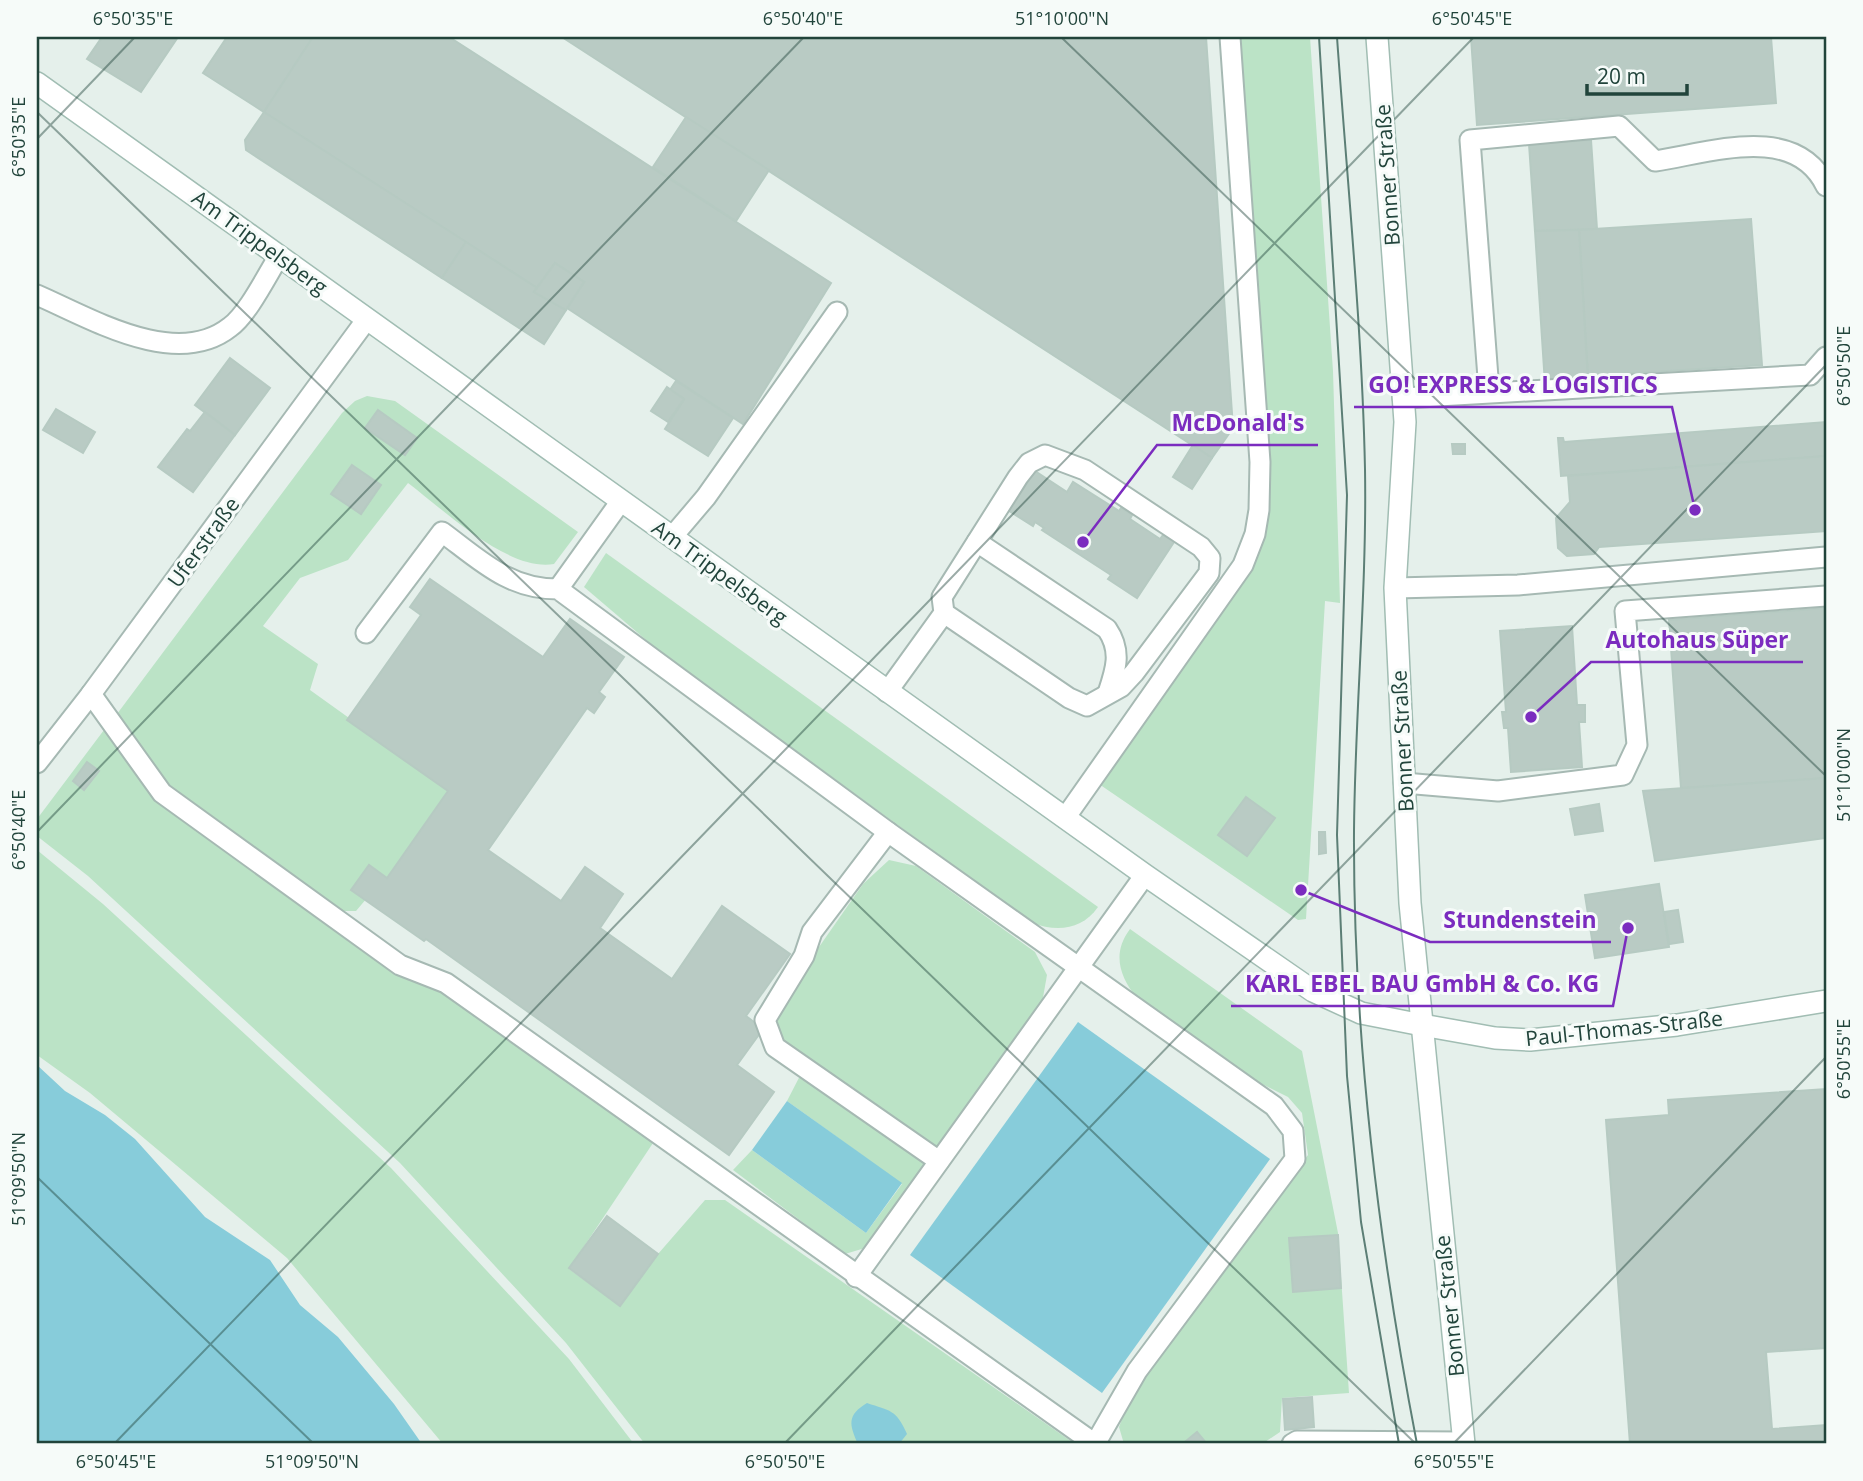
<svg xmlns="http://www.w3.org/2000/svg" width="1863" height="1481" viewBox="0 0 1863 1481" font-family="'Open Sans',sans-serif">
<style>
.green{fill:#bbe3c6}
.water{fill:#87ccda}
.building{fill:#b9cbc4;stroke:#b6cac2;stroke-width:2}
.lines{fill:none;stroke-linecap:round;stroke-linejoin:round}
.lane-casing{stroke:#a6b9b3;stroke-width:23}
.secondary-casing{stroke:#a1bdb3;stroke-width:24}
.lane{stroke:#fff;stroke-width:19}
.secondary{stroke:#fff;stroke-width:21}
.tram{stroke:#5c7f76;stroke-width:2}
.ticks{fill:none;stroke:#21443b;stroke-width:2;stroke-opacity:0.45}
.labels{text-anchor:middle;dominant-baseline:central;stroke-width:6;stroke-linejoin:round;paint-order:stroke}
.street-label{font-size:21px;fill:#21443b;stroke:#f6fbf9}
.leader{fill:none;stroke:#7b2cbf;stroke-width:2.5}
.callout-dot{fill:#7b2cbf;stroke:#f6fbf9;stroke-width:2.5}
.callout-label{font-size:23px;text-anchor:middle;font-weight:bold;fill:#7b2cbf;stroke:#f6fbf9;stroke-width:6;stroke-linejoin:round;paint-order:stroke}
.neatline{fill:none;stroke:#21443b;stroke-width:2.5}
.ticks-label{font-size:18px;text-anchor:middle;fill:#21443b}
</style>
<rect width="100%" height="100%" fill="#e5f0eb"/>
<g class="green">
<path d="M1235,37H1310L1333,371L1340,603L1325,601L1306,919L1298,920L1096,782L1265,522Z"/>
<path d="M367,396L395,401L578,532L554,564C508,572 444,510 408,483L348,560L300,578L263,626L318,664L310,690L451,791L388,879L372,867L367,898L356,911H343L166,789L117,714L342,413L355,401Z"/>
<path d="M606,553L1098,907C1082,930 1057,932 1032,923L659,651L584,587Z"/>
<path d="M107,726L155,796L448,991L655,1140L569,1269L620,1306L658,1254L705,1200H725L1075,1444H645L566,1343L400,1163L88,876L37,836V819Z"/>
<path d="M37,850L103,904L391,1168L569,1359L634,1444H443L287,1258L90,1093L37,1055Z"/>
<path d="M889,860L916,866L1035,952L1047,975L1042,1003L936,1152L781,1044L775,1010L863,884Z"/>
<path d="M1130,929L1302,1051L1338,1233L1349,1393L1282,1398L1280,1432L1262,1444H1124L1119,1427L1140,1372L1308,1155L1302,1113L1288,1097L1236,1071L1137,998C1119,976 1112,953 1130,929Z"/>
<path d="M803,1070L928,1159L865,1248L845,1254L733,1170L752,1150L866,1233L902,1184L787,1101Z"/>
</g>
<g class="water">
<path d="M1078,1022L1270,1159L1102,1393L910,1255Z"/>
<path d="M37,1065L65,1091L105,1115L135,1139L205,1217L270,1260L300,1305L338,1337L394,1404L422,1444H37Z"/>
<path d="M787,1101L902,1183L866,1233L752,1150Z"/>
<path d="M867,1403C890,1411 896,1409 907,1434L899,1444H858C849,1424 847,1415 867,1403Z"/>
</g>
<g class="building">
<path d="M102,37H178L141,92L87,59Z"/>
<path d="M227,37H313L264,112L203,73Z"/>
<path d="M313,37H449L831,283L743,424L567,308L584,282L555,263L537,288L264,112Z"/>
<path d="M562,37H1206L1233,428L1212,458Z"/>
<path d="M1471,37H1771L1776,103L1477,125Z"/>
<path d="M264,112L466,242L442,278L246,150L245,140Z"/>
<path d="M686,117L769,170L736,221L653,167Z"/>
<path d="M1591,140L1597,229L1535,231L1529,144Z"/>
<path d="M1751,219L1762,365L1588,376L1579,230Z"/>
<path d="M1579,230L1588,381L1545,384L1535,231Z"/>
<path d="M466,242L537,288L534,292L566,310L544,344L442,278Z"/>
<path d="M555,263L584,282L566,310L534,292Z"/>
<path d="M230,358L270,388L235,435L195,405Z"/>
<path d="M676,381L733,418L708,456L665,429L684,399L670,390Z"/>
<path d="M667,387L684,399L668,422L651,411Z"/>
<path d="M56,409L95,432L83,453L43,430Z"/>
<path d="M378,410L417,438L405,455L365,428Z"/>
<path d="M205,412L235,435L193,492L158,467L187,429L190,431Z"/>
<path d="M1826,422V456L1561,476L1558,438H1563L1564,442Z"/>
<path d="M1452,444H1465V454H1453Z"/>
<path d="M1193,445L1212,458L1192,489L1173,477Z"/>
<path d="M1826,456V531L1599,547L1594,554L1567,556L1558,548L1556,518L1570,502L1568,476Z"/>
<path d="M352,465L381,485L361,514L331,494Z"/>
<path d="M1032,469L1067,492L1073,482L1119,511L1121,508L1132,515L1130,519L1160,539L1163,535L1174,542L1137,598L1108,579L1111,575L1042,530L1044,528L1035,522L1033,526L1006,509Z"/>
<path d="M430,579L543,657L570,619L624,657L599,692L605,697L594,713L587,708L488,850L561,901L585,867L623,894L600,928L672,979L722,906L790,954L746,1016L763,1029L737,1065L774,1092L729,1155L426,939L424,941L351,890L369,865L387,878L448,791L347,720L421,615L410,607Z"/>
<path d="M1826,608V778L1681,788L1669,620Z"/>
<path d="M1572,626L1577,705H1585V722H1579L1582,767L1511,772L1508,728H1504L1502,712H1506L1500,631Z"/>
<path d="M87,762L99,771L84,790L73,781Z"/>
<path d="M1826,778V838L1655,861L1643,791Z"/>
<path d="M1246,797L1275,818L1247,856L1218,835Z"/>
<path d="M1599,804L1603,831L1575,835L1570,809Z"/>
<path d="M1319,832H1325L1326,853L1319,854Z"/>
<path d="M1659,884L1669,947L1595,958L1585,895Z"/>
<path d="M1678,910L1683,942L1669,944L1664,912Z"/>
<path d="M1826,1089V1348L1766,1352L1772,1429L1826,1425V1444H1630L1606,1120L1669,1115L1668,1100Z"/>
<path d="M607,1216L658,1254L620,1306L569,1268Z"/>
<path d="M1338,1235L1341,1288L1293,1292L1289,1238Z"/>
<path d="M1312,1397L1314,1427L1285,1430L1283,1399Z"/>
<path d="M1197,1432L1207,1444H1189L1186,1441Z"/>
</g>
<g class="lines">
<defs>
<g id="lane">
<path d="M37,295C90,318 176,370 230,327C248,314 267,275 279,256"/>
<path d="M1489,391L1470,140L1619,126L1655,161C1710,153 1795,122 1826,186"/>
<path d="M1403,398L1810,375L1826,357"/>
<path d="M672,537L706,497L837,312"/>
<path d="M977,542L1107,629C1122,651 1116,669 1108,693"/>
<path d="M1395,588L1518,585L1826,557"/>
<path d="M558,589L621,501"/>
<path d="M366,633L442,532C480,560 508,589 558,589L888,832L1274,1106L1293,1131L1295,1159L1137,1371L1095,1444"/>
<path d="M887,692L944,613L942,597L1018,477L1029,463L1045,455L1085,470L1201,547L1210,558L1209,573L1134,673L1121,687L1087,706L1069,698L944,613"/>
<path d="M91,694L162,793L400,965L446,983L1095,1444"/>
<path d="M37,763L91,694L367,319"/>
<path d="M1404,783L1498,791L1623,775L1637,745L1625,611L1826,596"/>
<path d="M1065,818L1243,565L1255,534L1259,510L1260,462L1230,37"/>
<path d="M888,832L812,932L804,956L765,1020L775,1047L939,1161"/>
<path d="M856,1277L1145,875"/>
<path d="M1292,1444L1297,1441L1463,1442"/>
</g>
<g id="secondary">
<path d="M1377,37L1405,422L1395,588L1410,903L1464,1444"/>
<path d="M37,83L1145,875L1313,991L1361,1013L1422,1025L1495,1038L1530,1040L1677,1025L1826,1001"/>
</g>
</defs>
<use href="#lane" class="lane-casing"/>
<use href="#secondary" class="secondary-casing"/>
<use href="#lane" class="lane"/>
<use href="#secondary" class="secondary"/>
<g class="tram">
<path d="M1319,37L1347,495L1337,835L1347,1076L1361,1222L1399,1444"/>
<path d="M1337,37C1347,180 1362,325 1365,469C1367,590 1355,710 1354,831C1353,1037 1378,1242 1417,1444"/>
</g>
</g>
<path class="ticks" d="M1061,37L1826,776M37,112L1416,1444M37,139L135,37M37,832L804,37M37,1177L314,1444M114,1444L1474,37M784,1444L1826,365M1453,1444L1826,1057"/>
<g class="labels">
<g class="street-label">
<text transform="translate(1387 175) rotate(-94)">Bonner Straße</text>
<text transform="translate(260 242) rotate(36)">Am Trippelsberg</text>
<text transform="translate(203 542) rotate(-54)">Uferstraße</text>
<text transform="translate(720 572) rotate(36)">Am Trippelsberg</text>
<text transform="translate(1402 741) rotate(-93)">Bonner Straße</text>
<text transform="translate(1624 1028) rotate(-6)">Paul-Thomas-Straße</text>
<text transform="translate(1449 1306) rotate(-96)">Bonner Straße</text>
</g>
</g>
<path class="leader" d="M1695 510L1672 407H1354M1083 542L1157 445H1318M1531 717L1591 662H1803M1301 890L1430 942H1611M1628 928L1613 1006H1231"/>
<g class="callout-dot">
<circle cx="1695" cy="510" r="7"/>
<circle cx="1083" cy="542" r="7"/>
<circle cx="1531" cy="717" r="7"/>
<circle cx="1301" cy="890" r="7"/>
<circle cx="1628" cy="928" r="7"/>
</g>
<g class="callout-label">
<text x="1513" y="393">GO! EXPRESS &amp; LOGISTICS</text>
<text x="1238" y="431">McDonald's</text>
<text x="1697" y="648">Autohaus Süper</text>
<text x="1520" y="928">Stundenstein</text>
<text x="1422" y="992">KARL EBEL BAU GmbH &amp; Co. KG</text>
</g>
<rect width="1863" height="1481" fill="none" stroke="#f6fbf9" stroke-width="77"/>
<path d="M1587 84v10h100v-10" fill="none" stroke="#21443b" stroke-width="3.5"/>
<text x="1597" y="84" font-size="21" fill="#21443b" stroke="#f6fbf9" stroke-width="5" paint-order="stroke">20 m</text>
<rect x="38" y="38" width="1787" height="1404" class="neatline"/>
<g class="ticks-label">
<text x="133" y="25">6°50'35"E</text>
<text x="803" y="25">6°50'40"E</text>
<text x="1062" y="25">51°10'00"N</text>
<text x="1472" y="25">6°50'45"E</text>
<text transform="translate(19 137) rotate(-90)" y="6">6°50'35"E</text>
<text transform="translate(1844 366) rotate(-90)" y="6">6°50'50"E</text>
<text transform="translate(1844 775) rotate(-90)" y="6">51°10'00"N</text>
<text transform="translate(19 830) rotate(-90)" y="6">6°50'40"E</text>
<text transform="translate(1844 1059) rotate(-90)" y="6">6°50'55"E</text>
<text transform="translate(19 1179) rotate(-90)" y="6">51°09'50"N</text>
<text x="116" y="1468">6°50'45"E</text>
<text x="312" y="1468">51°09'50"N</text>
<text x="785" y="1468">6°50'50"E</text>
<text x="1454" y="1468">6°50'55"E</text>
</g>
</svg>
